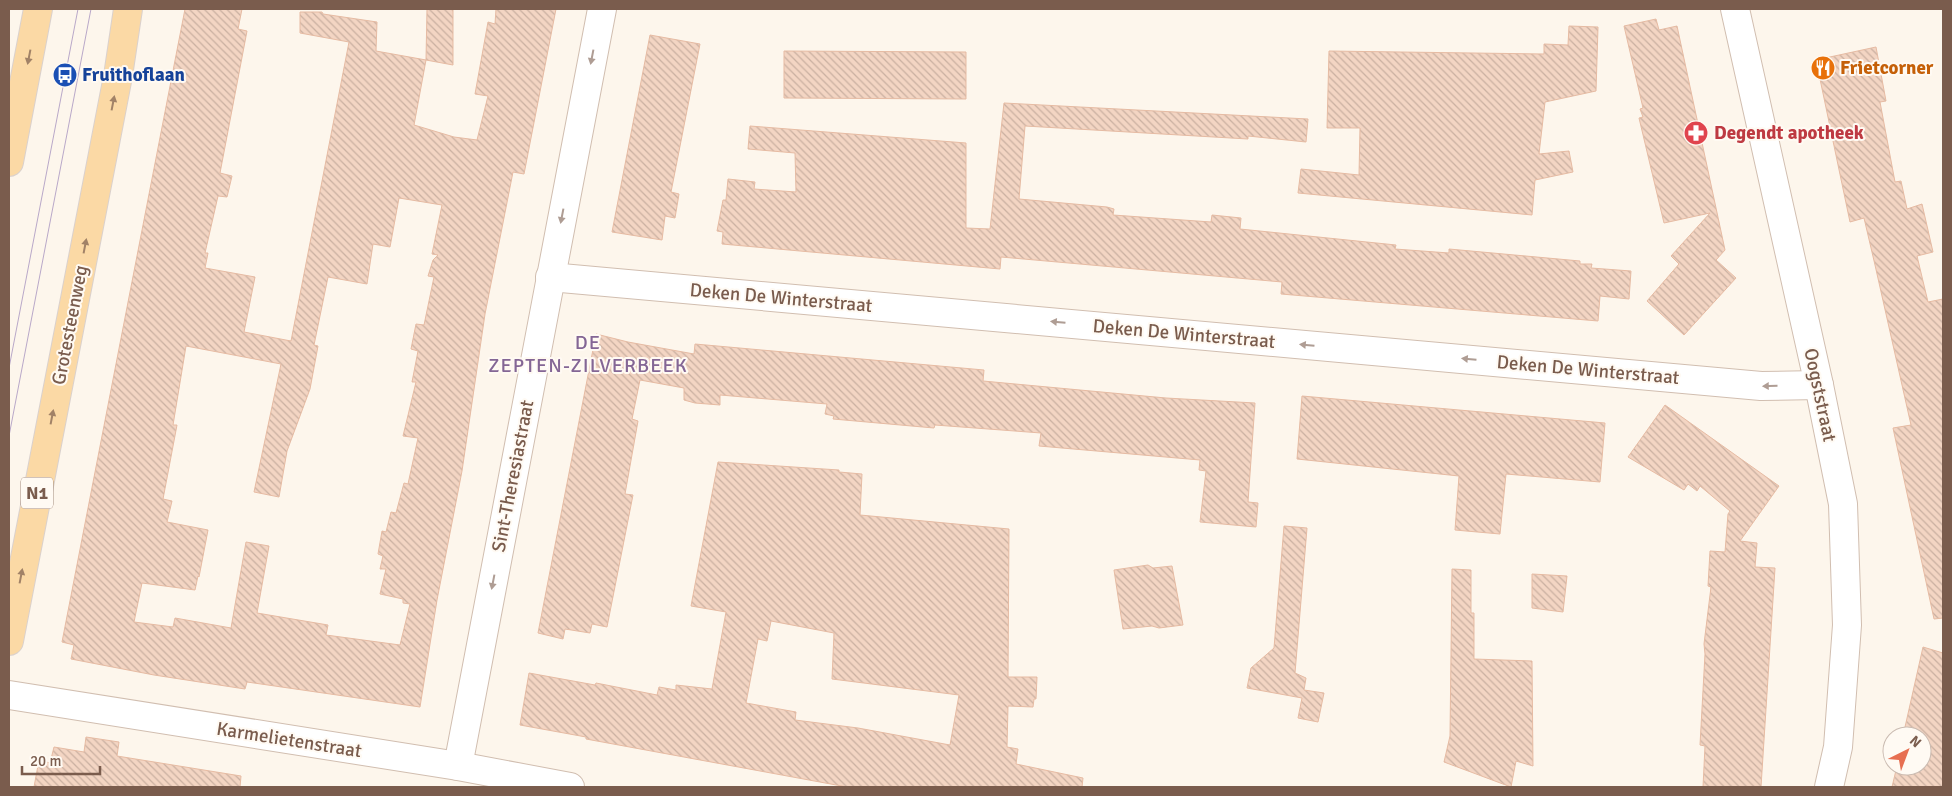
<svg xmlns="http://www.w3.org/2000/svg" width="1952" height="796" viewBox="0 0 1952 796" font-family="Signika,sans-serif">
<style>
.building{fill:url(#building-back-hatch);stroke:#e6bba3;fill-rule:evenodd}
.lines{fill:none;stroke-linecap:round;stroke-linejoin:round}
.minor-casing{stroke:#d1beb0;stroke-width:30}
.major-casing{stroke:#dad1cd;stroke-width:30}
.minor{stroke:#fff;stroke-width:28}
.major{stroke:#fbd9a5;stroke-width:28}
.tram{stroke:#b9a8c9;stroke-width:1}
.oneway{fill:#a18267}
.oneway2{fill:#af9d94}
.labels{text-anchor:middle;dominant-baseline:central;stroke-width:4;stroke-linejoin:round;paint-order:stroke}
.shield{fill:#fffaf3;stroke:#a28b7f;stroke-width:1}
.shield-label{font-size:18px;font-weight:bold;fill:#7a5c4d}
.food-label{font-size:19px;font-weight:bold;fill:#c56008;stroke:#fffaf3;text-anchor:start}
.transit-label{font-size:19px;font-weight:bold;fill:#164399;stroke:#fffaf3;text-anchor:start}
.health-label{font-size:19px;font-weight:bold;fill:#be3a42;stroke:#fffaf3;text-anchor:start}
.street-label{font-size:19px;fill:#7a5c4d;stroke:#fffaf3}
.neighbourhood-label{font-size:20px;letter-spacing:1px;fill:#846695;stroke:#fffaf3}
</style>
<defs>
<pattern id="building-back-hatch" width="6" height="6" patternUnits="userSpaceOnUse" patternTransform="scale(1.25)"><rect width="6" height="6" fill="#f3d5c3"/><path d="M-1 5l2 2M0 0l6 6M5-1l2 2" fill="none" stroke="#cab0a1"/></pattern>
</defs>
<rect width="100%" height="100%" fill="#fdf6ec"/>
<g class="building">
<path d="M185,9H242L238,29L247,31L220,173L232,176L227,197L218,196L205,253H208L205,268L255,277L244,332L291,341L349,42L300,33V12H322L323,14L377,22L376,51L426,60L414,125L454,137L477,140L488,96L475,94L488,22L495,24L496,9H556L524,174L513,172L485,314L462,471L437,600L420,707L247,682L245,689L154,675L71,659L74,645L62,642ZM399,198L442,205L432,254L438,255L433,260L428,276L434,277L424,325L416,324L411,349L418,351L412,382H416L403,436L418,438L408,484L404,483L396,513L391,512L386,532L382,531L378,554L383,556L380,569H386L380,594L403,599V603L410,604L400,645L326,635L328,625L257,613L269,546L246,542L231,628L175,618L173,627L134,622L142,583L195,590L198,576L199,577L208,530L167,522L172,501L163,499L177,425H173L186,346L281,364L254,492L279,497L287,451L310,389L318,346L314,345L328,277L367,284L373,244L390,247Z"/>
<path d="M427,9H453V65L426,60Z"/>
<path d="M1656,19L1659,30L1677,26L1725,250L1716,260L1736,278L1684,335L1647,301L1679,264L1671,256L1710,213L1664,223L1639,118L1643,117L1640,109L1643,108L1624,26Z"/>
<path d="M1569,26L1598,27L1596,91L1545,102L1539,154L1569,151L1573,172L1535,180L1532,215L1298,193L1301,169L1359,175L1360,128H1327L1329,51L1544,54V44L1568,45Z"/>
<path d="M650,35L700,44L671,192L679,194L675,218L665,216L662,240L612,232Z"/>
<path d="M1876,47L1886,101L1880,102L1895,182L1901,181L1907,209L1922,204L1933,252L1917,256L1928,302L1943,299V618L1934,619L1893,428L1911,425L1875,265L1864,218L1850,222L1816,60Z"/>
<path d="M784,51L966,52V99L784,98Z"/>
<path d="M1004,103L1308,119L1306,142L1248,136V139L1025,126L1019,199L1107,207L1114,209L1113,215L1211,222L1212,215L1241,218L1240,229L1396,245L1395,249L1449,253V249L1580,261V264H1592L1591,268L1631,271L1629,299L1600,296L1598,321L1281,294L1282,282L1001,257L1000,269L722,244L723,232L717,231L723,200H726L728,179L755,182L754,189L796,192L795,153L748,149L750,126L966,143V228L990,229Z"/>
<path d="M596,334L628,342L694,354L695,344L984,370L983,381L1166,398L1255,403L1248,502L1258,503L1256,527L1200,522L1206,471L1199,470L1200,460L1039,446L1041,433L935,425L934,428L833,419L834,416L825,414L827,404L720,395V405L695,403L684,400V388L640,380L632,419L638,421L625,494L633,495L607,627L592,624L590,633L565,629L563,639L538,633Z"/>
<path d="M1302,396L1605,423L1600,482L1506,474L1500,534L1455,530L1459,476L1297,459Z"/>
<path d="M1665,405L1779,486L1740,541L1757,543L1755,567L1775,568L1761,787H1703L1705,746L1700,745L1705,654L1704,644L1711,587L1708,586L1710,551L1725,552L1728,514L1730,511L1700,486L1697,491L1688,484L1684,490L1628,457Z"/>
<path d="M718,462L839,470V472L862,474L860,515L1009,529L1008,677H1037L1036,699H1034L1033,707L1008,706L1007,747L1018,749L1016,764L1083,778L1082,787H847L586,739V737L520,725L529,673L595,685L596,683L657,695L659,687L676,690V685L712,689L726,612L691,606ZM771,621L834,633L832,679L959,695L950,745L858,728L795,720L796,712L746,703L758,639L767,641Z"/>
<path d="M1284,526L1307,528L1295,673L1306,678L1304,690L1324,693L1318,722L1298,718L1302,698L1247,688L1251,668L1274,648Z"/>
<path d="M1148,565L1153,568L1172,566L1183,625L1159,628L1152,626L1123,629L1114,570Z"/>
<path d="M1452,569L1471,570V613H1474V659L1532,661L1533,766L1516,761L1511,787L1444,762L1450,736Z"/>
<path d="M1532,574L1567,576L1563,612L1532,608Z"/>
<path d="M1923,647L1943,653V787H1892L1897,766H1922V736H1903Z"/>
<path d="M86,737L119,742L117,756L241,776L240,787H34L39,760L50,763L54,747L84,752Z"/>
</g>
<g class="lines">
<defs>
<g id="minor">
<path d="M1735,9L1819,385L1843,504L1847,625L1838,747L1829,787"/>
<path d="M550,277L1761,386L1819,385"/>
<path d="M9,695L458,766L570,787"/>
<path d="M458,766L602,9"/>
</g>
<g id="major">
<path d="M9,162L38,9"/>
<path d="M9,641L118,76L128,9"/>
</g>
</defs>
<use href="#minor" class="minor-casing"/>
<use href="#major" class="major-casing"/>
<use href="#minor" class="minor"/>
<use href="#major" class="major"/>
<g class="tram">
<path d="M9,368L78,9"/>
<path d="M9,436L91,9"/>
</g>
</g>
<defs><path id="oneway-solid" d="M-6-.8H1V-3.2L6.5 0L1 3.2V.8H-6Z" transform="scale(1.25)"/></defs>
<g class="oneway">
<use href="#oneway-solid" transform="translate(29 57) rotate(101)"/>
<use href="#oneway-solid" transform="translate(113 103) rotate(-79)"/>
<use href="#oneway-solid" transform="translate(85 246) rotate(-79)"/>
<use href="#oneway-solid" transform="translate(52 417) rotate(-79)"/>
<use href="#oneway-solid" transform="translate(21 576) rotate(-79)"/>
</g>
<g class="oneway2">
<use href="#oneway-solid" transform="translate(592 57) rotate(101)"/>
<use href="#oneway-solid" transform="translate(562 216) rotate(101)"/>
<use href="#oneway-solid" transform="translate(1058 322) rotate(-175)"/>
<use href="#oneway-solid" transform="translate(1307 345) rotate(-175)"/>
<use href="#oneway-solid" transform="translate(1469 359) rotate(-175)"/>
<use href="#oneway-solid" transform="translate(1770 386) rotate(179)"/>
<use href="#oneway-solid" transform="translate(493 582) rotate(101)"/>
</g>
<defs>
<symbol id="restaurant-disc" viewBox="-11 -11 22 22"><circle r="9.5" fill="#e8710a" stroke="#fffaf3"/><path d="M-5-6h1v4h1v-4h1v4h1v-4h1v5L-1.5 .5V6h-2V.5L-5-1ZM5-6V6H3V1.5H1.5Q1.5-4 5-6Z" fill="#fff"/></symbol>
<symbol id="bus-disc" viewBox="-11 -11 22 22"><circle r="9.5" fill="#1a4fb4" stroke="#fffaf3"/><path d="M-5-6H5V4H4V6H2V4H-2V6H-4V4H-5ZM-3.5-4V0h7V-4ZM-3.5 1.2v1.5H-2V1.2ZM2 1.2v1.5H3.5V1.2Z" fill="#fff"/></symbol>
<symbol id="pharmacy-disc" viewBox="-11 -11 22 22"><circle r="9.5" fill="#e0444e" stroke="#fffaf3"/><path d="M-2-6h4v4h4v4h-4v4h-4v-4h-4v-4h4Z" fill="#fff"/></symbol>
</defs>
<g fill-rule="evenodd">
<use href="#restaurant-disc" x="1809" y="54" width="28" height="28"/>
<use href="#bus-disc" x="51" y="61" width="28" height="28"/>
<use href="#pharmacy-disc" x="1682" y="119" width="28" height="28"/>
</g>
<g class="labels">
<rect class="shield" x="21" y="477.5" width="32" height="31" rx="4"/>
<g class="shield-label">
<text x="37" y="493">N1</text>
</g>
<g class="food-label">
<text x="1840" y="68">Frietcorner</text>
</g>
<g class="transit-label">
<text x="82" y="75">Fruithoflaan</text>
</g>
<g class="health-label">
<text x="1714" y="133">Degendt apotheek</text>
</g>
<g class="street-label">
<text transform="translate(781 298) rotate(5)">Deken De Winterstraat</text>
<text transform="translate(70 325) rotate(-79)">Grotesteenweg</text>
<text transform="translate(1184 334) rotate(5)">Deken De Winterstraat</text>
<text transform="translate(1588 370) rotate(5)">Deken De Winterstraat</text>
<text transform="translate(1820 395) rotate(78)">Oogststraat</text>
<text transform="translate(513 476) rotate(-79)">Sint-Theresiastraat</text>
<text transform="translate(289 740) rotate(9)">Karmelietenstraat</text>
</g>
<g class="neighbourhood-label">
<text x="588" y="342">DE<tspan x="588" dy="23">ZEPTEN-ZILVERBEEK</tspan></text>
</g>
</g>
<rect width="1952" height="796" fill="none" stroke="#7a5c4d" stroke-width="20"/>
<g transform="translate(1907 751) rotate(42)"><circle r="24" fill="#fffaf3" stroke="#cabbb1"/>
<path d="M0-4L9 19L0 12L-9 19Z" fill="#e76f51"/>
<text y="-8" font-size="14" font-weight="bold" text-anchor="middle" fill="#7a5c4d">N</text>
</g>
<path d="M22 766v8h78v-8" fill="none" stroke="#7a5c4d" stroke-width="2.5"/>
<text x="30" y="766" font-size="15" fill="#7a5c4d" stroke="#fffaf3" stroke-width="4" paint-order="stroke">20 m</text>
</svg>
